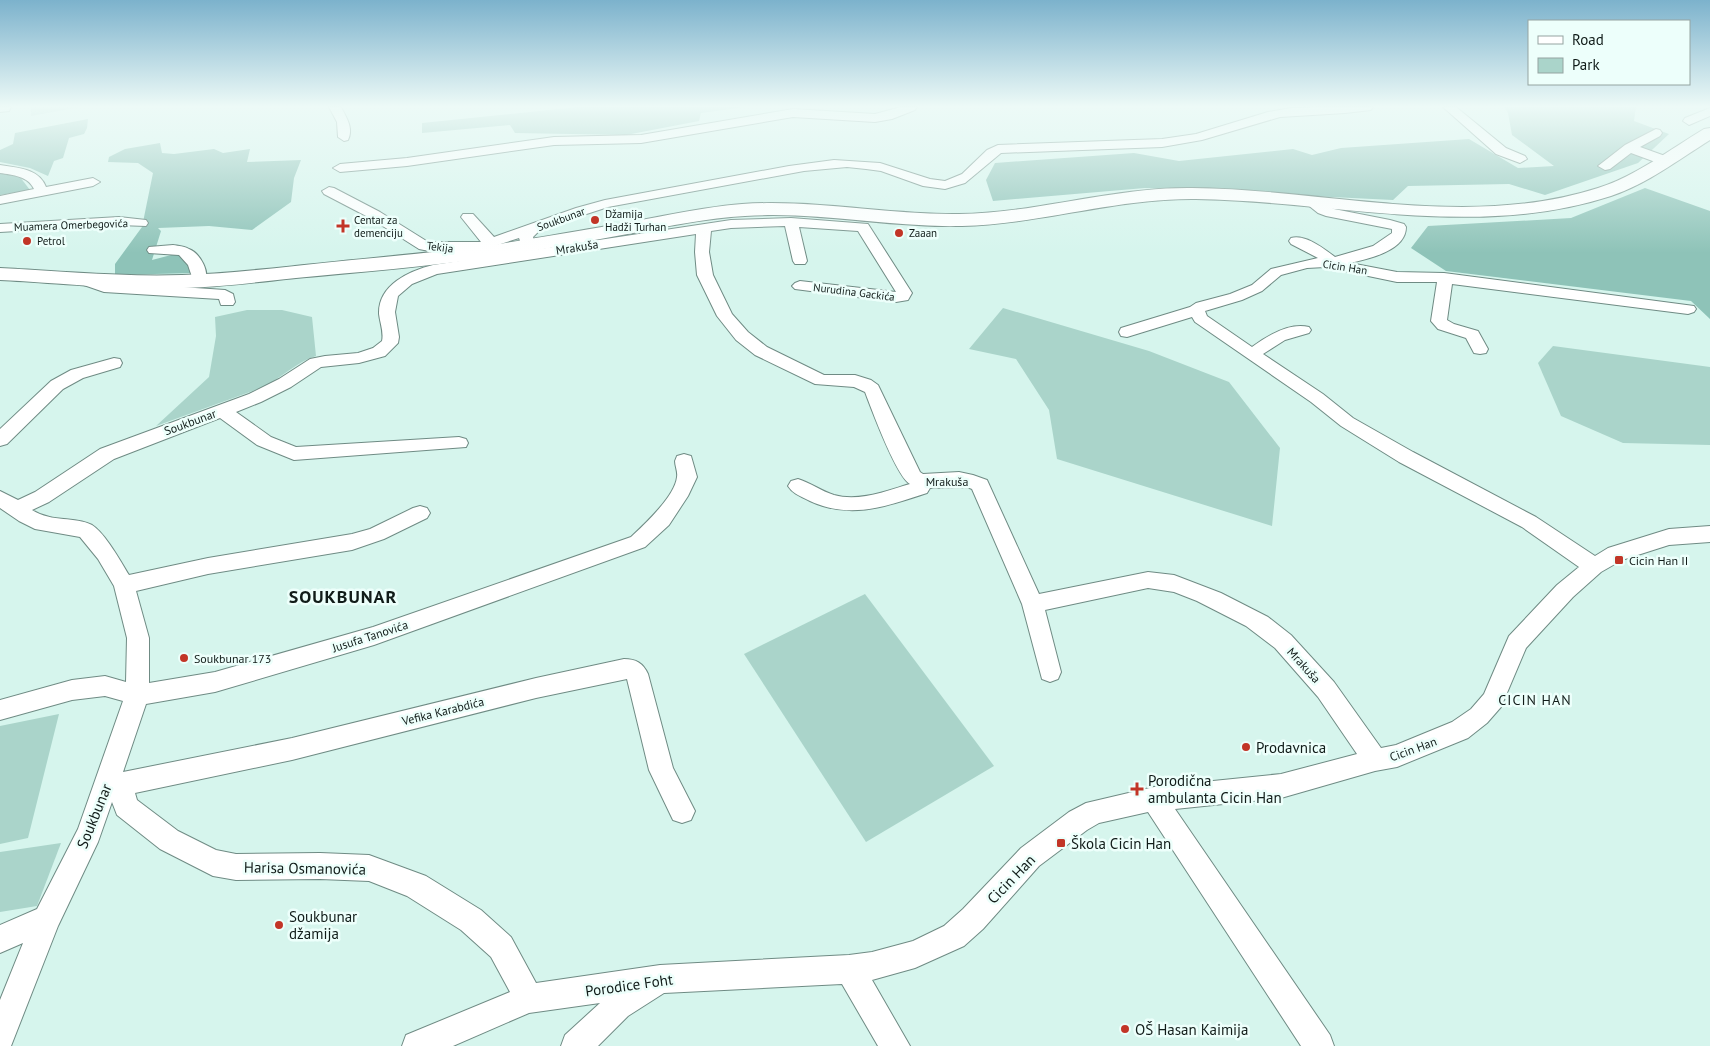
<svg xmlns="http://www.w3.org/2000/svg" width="1710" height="1046" viewBox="0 0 1710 1046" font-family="'PT Sans',sans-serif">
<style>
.green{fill:#aad4ca}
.forest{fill:#8ec3b8}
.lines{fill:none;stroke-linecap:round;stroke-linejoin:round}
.minor-casing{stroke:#6f8b84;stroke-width:2}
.secondary-casing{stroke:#6f8b84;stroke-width:2}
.primary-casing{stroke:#6f8b84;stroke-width:2}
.minor{fill:#fff;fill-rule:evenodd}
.secondary{fill:#fff;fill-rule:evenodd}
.primary{fill:#fff;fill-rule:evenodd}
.poi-dot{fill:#c23527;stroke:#edfffb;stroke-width:2}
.labels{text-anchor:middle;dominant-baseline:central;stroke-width:5;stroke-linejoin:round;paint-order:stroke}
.far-poi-label{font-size:11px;fill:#111c19;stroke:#edfffb;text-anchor:start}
.far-street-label{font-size:11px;fill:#111c19;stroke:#edfffb}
.street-label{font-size:12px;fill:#111c19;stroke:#edfffb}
.poi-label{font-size:12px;fill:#111c19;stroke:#edfffb;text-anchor:start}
.neighbourhood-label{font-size:14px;letter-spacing:1px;fill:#111c19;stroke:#edfffb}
.near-poi-label{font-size:15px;fill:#111c19;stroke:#edfffb;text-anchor:start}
.near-street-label{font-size:15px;fill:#111c19;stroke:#edfffb}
.district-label{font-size:18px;font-weight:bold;letter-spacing:1px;fill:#111c19;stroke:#edfffb}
</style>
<rect width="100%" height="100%" fill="#d6f5ed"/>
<g class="green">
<path d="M31,107H81L31,116Z"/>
<path d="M1003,308L1149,351L1229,382L1280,448L1272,526L1057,459L1049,410L1016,359L969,349Z"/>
<path d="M247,310H282L312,317L316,356C298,361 280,379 261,388L156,426L209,377L216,336L215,317Z"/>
<path d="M1553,346L1710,367V445L1623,443L1561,416L1538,363Z"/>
<path d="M865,594L994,766L866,842L744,654Z"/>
<path d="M59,714L28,838L0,844V726Z"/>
<path d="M61,843L37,906L0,912V852Z"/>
</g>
<g class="forest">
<path d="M578,107H745L701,113L699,121L626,135L515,133L510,125L422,133V123Z"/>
<path d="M1504,107H1636L1634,121L1669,134L1638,163L1545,195L1509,184L1408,186L1393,200L1145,188L993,201L986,180L995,163L1134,153L1179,161L1293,149L1312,155L1341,148L1469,139L1518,168L1554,166L1512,135L1508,113Z"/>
<path d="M88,119L87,128L84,134L69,138L63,158L54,161L48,176L30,168L0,162V150L13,144L15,133Z"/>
<path d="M160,143L162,153L174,154L214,149L223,153L250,149L247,162L301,160L294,178L291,202L252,230L209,226L158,228L161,231L152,260L175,254L192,257L195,273L115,275V264L142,227L153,173L138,163L108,162L109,157L125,149Z"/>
<path d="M0,173L20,177L30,190L0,195Z"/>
<path d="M1645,188L1710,211V319L1691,301L1446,271L1411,248L1428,226L1571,218Z"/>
</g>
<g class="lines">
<defs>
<g id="minor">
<path d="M329,107H341C346,117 354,128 348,140L344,141L338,137L337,122Z"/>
<path d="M901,107H917L915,110L892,119L875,122L793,117L641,143L554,145L407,166L340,172L333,168L340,164L407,158L554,137L641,135L793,109L875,114Z"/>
<path d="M1325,107H1373L1371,110L1345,113L1280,117L1202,140L1162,147L1001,153L965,183L945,189L923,186L881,171L866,169L847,167L804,171L608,207L562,222L538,232L533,237L535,246L533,249H523L519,238L482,250L437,252L424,250L419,249L370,218L324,194L322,191L329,187L334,188L380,212L428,242H481L461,217L463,214H473L494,237L576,208L605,200L789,166L834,160L880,163L930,179L945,181L962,174L987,150L998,145L1162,139L1196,134L1268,112L1291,108Z"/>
<path d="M1443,107H1456L1506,148L1525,156L1527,159L1520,163L1496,154Z"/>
<path d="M1710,108V116L1689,125L1683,121L1685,118Z"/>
<path d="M1656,129L1660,130L1662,133L1660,136L1640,147L1668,157L1670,160L1668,163H1658L1631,153L1610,169L1605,170L1598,166L1625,145Z"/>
<path d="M0,165C17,168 39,168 46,187L93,178L100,182L93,186L0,204V196L34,189C28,176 13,175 0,173Z"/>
<path d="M1310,197L1334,209L1390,220L1404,224L1406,227C1406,251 1368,259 1350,263L1397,272L1444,273L1694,306L1696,309L1694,312L1688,314L1452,284L1447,320L1454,324L1478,331L1488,349L1486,353L1480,354L1474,353L1466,338L1438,329L1431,321L1437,282H1397L1325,267L1307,268L1281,275L1262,291L1242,300L1205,311L1207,316L1252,347C1267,336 1289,322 1309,327L1311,330L1309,333L1285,340L1263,354L1323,394L1353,418L1413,452L1536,517L1595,556L1608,548L1669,529L1710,526V542L1669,545L1622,560L1601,572L1573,597L1526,648L1501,707L1487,723L1468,738L1397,767L1375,771L1281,798L1175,809L1330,1035L1334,1046H1301L1148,812L1099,823L1087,830L1039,866L983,929L964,946L915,968L872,980L910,1046H878L842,984L664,993L628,1016L598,1046H561L565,1035L600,1003L529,1013L453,1046H402L406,1035L510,992L491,957L461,930L407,896L369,881L320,879L236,880L213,876L160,849L117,815L112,802L98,842L58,926L11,1046H0V1000L23,943L0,953V925L37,909L78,829L123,701L105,696L72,700L0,720V700L72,680L105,676L126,682L127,638L114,586L98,559L80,537L35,529L19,521L0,508V491L18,500L35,492L100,449L249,394L279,379L310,359L325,356L358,353L373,348L382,341C384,332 380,323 379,314C378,285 409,271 433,265L731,220L791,218L868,224L912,293L908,300L896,302L795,289L792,286L795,283L800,281L896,292L858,231L799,227L807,261L805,264H795L793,261L785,226L731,228L711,231L709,252L713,275L732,314L748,332L767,347L824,375H855L871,380L878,385L920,472L923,474L959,472L973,475L987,480L1039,594L1148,572L1174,575L1221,593L1268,617L1291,635L1334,682L1381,748L1396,745L1452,722L1471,709L1484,694L1509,636L1557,585L1579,567L1522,527L1399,462L1341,426L1311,402L1195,322L1192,317L1127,337L1121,336L1119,332L1121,328L1190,307L1196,303L1230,294L1252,285L1271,269L1318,258L1291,244L1289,241L1291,238C1306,234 1324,249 1335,257L1373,246L1392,233V229L1387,228L1326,216L1318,213L1303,201ZM696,234L695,252L697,275L717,316L736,340L755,355L815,384L854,387L865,392C872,410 896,476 910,484C886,491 859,502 834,495C821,491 811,483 798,479L791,481L788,486C793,494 802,497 810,501C851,520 887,506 927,493L930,488L967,487L972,489L1022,604L1042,679L1050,682L1058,679L1061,672L1045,610L1148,588L1174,592L1197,601L1246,626L1275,648L1318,697L1357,754L1281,774L1154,787L1086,803L1069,812L1021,848L963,909L944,926L913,941L872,952L849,955L660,965L536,983L511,937L481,910L426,876L369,855L320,853L236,854L216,850L178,831L137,800L135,793L292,760L536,698L627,679L649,770L673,820L682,823L691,820L695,811L673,768L648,674C643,663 636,659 624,659L536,678L292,738L123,772L146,704L215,692L374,645L645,547L669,525L688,496L697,477L691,456L684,454L677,456L675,461C675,466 678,472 677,477C675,496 645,524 631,537L373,627L215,672L149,683V638L136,591L208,574L352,550L384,539L427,518L430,513L427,508L420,506L413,508L370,529L352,534L208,558L129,575C121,562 105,533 92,525C75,516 53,523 32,510L49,502L114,459L220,418L257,445L294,460L466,447L468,443L466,439L459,437L296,447L271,437L236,412L261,402L291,387L321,367L359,363L385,356L398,343L399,337L395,312L398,296L412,284L437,274Z"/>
<path d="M119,217L146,220L148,223L146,226L119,225L0,232V224Z"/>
<path d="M173,245C179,246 184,246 189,249C200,253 211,273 204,283H194L188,265L179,255L149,253L147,250L149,247Z"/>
<path d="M83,275L106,282L225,290L233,294L235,302L233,305H221L219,299L104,292L78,283L75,280L78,277Z"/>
<path d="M114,358L120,359L122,363L120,367L83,378L63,389L7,444L0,446V429L51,381L71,370Z"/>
</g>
<path id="secondary" d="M0,107H11L9,111L0,112Z"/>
<path id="primary" d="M1710,128V140C1678,160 1647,184 1611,196C1476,240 1334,201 1196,199C1116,198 1041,224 962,226C890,228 818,211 745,216C707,218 670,226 633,233C584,242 535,251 487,258C423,267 359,272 296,278C258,282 221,287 183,288C122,290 61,283 0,280V268C61,271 121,277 182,275C220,274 257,270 295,266C358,259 422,254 485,246C534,239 582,230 631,222C668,215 705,207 742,204C815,199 886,215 959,214C1038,213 1113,187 1192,188C1325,189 1467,230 1598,188C1636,176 1669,150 1704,129Z"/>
</defs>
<use href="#minor" class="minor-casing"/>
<use href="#secondary" class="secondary-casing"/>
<use href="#primary" class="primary-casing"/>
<use href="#minor" class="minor"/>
<use href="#secondary" class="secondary"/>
<use href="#primary" class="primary"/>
</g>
<linearGradient id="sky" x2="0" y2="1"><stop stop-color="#7cb2cc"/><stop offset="0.42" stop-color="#edfaf7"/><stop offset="1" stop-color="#edfaf7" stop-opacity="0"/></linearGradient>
<rect width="1710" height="253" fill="url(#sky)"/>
<g class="poi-dot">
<circle cx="595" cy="220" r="5"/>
<path d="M340.5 218.5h5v5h5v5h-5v5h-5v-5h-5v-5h5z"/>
<circle cx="899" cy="233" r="5"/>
<circle cx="27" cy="241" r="5"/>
<rect x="1614" y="555" width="10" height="10" rx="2.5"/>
<circle cx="184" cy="658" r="5"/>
<circle cx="1246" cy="747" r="5"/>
<path d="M1134.5 781.5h5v5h5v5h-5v5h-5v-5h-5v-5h5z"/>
<rect x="1056" y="838" width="10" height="10" rx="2.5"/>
<circle cx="279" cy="925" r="5"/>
<circle cx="1125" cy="1029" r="5"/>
</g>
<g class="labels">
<g class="far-poi-label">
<text x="605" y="214">Džamija<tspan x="605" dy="13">Hadži Turhan</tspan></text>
<text x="354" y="220">Centar za<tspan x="354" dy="13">demenciju</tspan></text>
<text x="909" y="233">Zaaan</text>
<text x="37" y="241">Petrol</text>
</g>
<g class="far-street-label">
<text transform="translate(561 219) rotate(-20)">Soukbunar</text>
<text transform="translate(71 225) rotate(-2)">Muamera Omerbegovića</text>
<text transform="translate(440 247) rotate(7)">Tekija</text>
<text transform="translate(1345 267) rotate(9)">Cicin Han</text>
<text transform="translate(854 292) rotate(7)">Nurudina Gackića</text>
</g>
<g class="street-label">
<text transform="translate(577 247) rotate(-9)">Mrakuša</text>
<text transform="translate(190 422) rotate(-20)">Soukbunar</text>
<text x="947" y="481">Mrakuša</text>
<text transform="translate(370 636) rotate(-18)">Jusufa Tanovića</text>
<text transform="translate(1304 665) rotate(48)">Mrakuša</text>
<text transform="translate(443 711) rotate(-14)">Vefika Karabdića</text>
<text transform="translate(1413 749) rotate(-20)">Cicin Han</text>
</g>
<g class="poi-label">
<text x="1629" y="560">Cicin Han II</text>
<text x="194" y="658">Soukbunar 173</text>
</g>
<g class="neighbourhood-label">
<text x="1535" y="700">CICIN HAN</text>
</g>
<g class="near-poi-label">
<text x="1256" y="747">Prodavnica</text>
<text x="1148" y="780">Porodična<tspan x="1148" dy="17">ambulanta Cicin Han</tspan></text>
<text x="1071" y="843">Škola Cicin Han</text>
<text x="289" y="916">Soukbunar<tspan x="289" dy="17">džamija</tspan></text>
<text x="1135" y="1029">OŠ Hasan Kaimija</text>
</g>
<g class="near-street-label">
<text transform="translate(94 816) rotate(-68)">Soukbunar</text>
<text transform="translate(305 868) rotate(1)">Harisa Osmanovića</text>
<text transform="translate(1011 879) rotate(-46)">Cicin Han</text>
<text transform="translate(629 985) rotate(-8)">Porodice Foht</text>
</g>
<g class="district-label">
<text x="343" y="596">SOUKBUNAR</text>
</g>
</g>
<rect x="1528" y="20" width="162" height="65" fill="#edfffb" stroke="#95a4a1"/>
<rect x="1538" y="36" width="25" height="8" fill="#ffffff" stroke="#95a4a1"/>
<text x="1572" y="45" font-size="15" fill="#111c19">Road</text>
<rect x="1538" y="58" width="25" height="15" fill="#aad4ca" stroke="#95a4a1"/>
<text x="1572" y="70" font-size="15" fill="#111c19">Park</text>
</svg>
